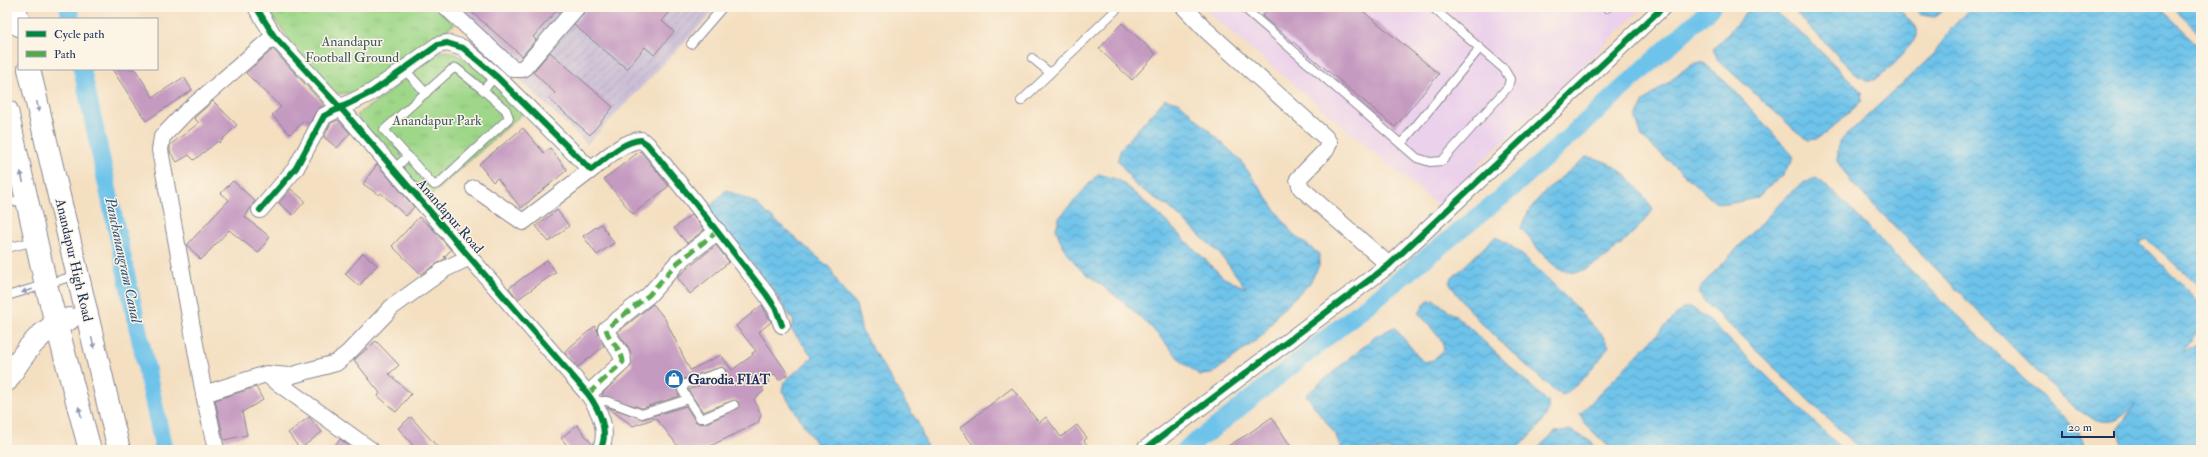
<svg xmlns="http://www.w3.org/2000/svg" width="2208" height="457" viewBox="0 0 2208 457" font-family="'IM FELL Double Pica',serif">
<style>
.built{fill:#ebd1eb}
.industrial{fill:url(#industrial-furrows)}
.grass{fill:url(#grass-tufts);stroke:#5d8374}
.water{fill:url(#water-waves);stroke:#4479a4}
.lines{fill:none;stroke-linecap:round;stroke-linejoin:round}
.canal{stroke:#6ec3ea;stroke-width:18}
.building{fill:#c59ac1}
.service-casing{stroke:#888790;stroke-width:10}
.minor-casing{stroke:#888790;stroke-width:18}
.secondary-casing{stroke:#888790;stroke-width:24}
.service{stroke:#fff;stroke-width:8}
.minor{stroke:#fff;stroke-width:16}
.secondary{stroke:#fff;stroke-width:22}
.quiet{stroke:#52ab49;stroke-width:5;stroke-dasharray:10 5;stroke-linecap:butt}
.cycleway-casing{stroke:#fcf5e5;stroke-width:8}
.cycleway{stroke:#00873e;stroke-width:6}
.oneway{fill:#8d97ae}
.labels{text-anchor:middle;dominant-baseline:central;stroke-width:3;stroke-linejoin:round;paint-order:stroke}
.park-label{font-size:14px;fill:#3c5969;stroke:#fcf5e5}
.street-label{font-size:14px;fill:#1b2f5e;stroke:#fcf5e5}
.poi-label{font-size:14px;font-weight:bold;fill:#1b2f5e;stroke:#fcf5e5;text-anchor:start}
.water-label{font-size:15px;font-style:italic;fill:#305481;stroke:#fcf5e5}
</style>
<defs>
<pattern id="industrial-furrows" width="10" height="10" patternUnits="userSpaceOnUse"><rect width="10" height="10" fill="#cbbfd5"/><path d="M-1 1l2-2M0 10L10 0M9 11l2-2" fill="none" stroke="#aea4b9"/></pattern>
<pattern id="grass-tufts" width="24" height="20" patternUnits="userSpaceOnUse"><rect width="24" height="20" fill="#9fd789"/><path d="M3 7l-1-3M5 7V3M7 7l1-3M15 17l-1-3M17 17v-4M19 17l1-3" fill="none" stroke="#88b979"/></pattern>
<pattern id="water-waves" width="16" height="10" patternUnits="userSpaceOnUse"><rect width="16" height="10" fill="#6ec3ea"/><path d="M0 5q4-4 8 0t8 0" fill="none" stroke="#5a9fc1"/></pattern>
</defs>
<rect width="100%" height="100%" fill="#fcf5e5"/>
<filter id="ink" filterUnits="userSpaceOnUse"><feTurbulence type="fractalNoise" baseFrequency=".025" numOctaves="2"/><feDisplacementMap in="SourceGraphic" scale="8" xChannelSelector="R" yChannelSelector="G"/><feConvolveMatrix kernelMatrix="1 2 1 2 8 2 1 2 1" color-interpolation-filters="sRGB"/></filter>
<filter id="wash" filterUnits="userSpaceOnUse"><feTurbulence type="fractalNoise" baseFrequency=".012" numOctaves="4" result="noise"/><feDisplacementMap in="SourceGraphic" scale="16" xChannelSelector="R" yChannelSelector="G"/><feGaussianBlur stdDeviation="0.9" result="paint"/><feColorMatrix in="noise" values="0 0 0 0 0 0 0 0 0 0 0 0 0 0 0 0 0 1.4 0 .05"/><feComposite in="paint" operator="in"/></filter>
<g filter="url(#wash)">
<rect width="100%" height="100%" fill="#f4dfc1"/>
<path class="built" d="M1205,7H1644L1437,205L1204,9Z"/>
<path class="industrial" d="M445,7H718L587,144Z"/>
<g class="grass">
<path d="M266,7H434L454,24L364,91L338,94L303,59Z"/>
<path d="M446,51C465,51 507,98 523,113L428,198L356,115L380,99L437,53Z"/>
</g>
<g class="water">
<path d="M1752,7H1769L1810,41L1862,92L1861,102L1826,133L1816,139L1809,140L1796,131L1718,60L1713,49Z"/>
<path d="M1791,7H1897L1917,29V37L1895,63L1875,80H1866L1854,73Z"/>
<path d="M1912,7H1946L1935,17L1921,15Z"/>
<path d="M1971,7H2158L2201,48V288L2147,239L2139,242L2201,304V328L2183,352L2201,343V450H2124L2117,430L2135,405C2130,409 2126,414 2121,417C2099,431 2078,409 2061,396L1851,182L1837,161L1839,142L1934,54L1950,30Z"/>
<path d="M2172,7H2201V35Z"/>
<path d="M1693,63H1704L1734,90L1794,157L1783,176L1773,182L1757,198L1727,204L1715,202L1642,137L1636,118L1644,101Z"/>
<path d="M1165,99L1179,102L1240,160L1292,233L1319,254V266L1309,284L1278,313L1263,335L1212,374L1200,375L1183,363L1151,327L1121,300L1079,268L1063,247L1056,229L1059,218L1098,174L1119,180L1153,209L1224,278L1246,288L1220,254L1169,207L1135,185L1118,160L1121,148Z"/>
<path d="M1586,157C1617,159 1638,186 1653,210C1639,230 1601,265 1578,272C1574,273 1566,271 1562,270C1549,265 1531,240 1521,228C1530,198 1563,177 1586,157Z"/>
<path d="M1816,178L1838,196L1896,256L2079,432L2084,445L2082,450H1861L1704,301L1698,293L1703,284L1791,192L1805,182Z"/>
<path d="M726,190L755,203L830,268L840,287L856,305L862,332L918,423L928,450H820L782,391L784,382L813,357L790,328L794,322L772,288L707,210Z"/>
<path d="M1495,237C1520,245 1580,313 1602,335L1609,346C1597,364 1581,384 1563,395L1556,392C1525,363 1468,318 1449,281Z"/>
<path d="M1433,299L1462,321L1548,402C1551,420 1527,438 1515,450H1341L1336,435L1306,395L1375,337L1394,327L1423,362L1433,360L1444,350L1442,341L1419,313L1427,301Z"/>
<path d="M1683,308H1692L1709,320L1843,450H1612L1584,423L1580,414Z"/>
<path d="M1570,430L1590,441L1599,450H1536L1555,432Z"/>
</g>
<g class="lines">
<g class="canal">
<path d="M68,7L71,19"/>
<path d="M82,69L164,450"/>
<path d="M1184,450L1217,426L1508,192L1712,7"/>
</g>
</g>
<g id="blocks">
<g class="building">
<path d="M466,7H564L559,13L557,10L533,37L536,40L522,56Z"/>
<path d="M586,7H674L662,21L674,32L654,55L645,47L627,69L574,25L584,13Z"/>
<path d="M1270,7H1358L1439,74L1395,127L1262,16Z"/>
<path d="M1122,23L1156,54L1132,80L1099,49Z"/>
<path d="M273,49L324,105L316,111L309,124L304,121L290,134L272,115L281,107L246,73Z"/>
<path d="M550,52L613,107L590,135L549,99L555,93L533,72Z"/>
<path d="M112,69H135L153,97L184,77L192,90L146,121Z"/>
<path d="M213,101L237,125L219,143L218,141L194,160L189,155L177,162L170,152V145L199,123L194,118Z"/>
<path d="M338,120L350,133L337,148L324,137L331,123Z"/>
<path d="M523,128L544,153L550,148L567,170L521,208L497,178L493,182L479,164Z"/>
<path d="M640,151L669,186L633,214L604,179Z"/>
<path d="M377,164L414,207L406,216L381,193L379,195L363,184Z"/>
<path d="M233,181L255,201L245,217L270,237L258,253L229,230L201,260L187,245L229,200L221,193Z"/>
<path d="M291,189L305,201L293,215L279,203Z"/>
<path d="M557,210L569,226L549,242L536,226Z"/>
<path d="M692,214L704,230L687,243L674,228Z"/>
<path d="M419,217L432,228L451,250L444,257L446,258L421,274L392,246Z"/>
<path d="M601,224L614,243L597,255L583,236Z"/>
<path d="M716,245L729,262L690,294L677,277Z"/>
<path d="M363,253L377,265L359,286L345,274Z"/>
<path d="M547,260L556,272L518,299L509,288Z"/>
<path d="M653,304L665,319L690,370L721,355L732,370L753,355L752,353L756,351L736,326L762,305L771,322L759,332L788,374L779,380L775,374L767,379L769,382L762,388L764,391L754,399L761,415L758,423L702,450H681L656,418L633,426L607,407L643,419L686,406L695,421L700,424L706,423L739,408V402L734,400L703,412L688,390L725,376L726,370L722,367L683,379L677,388L679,396L642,408L603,396L602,394L632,365L630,350L618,332Z"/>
<path d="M595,326L604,346L578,367L564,352Z"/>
<path d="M376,341L399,365L389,374L411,394L396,412L378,396L380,393L354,360Z"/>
<path d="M256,387L263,400L242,412L247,435L224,440L215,400Z"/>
<path d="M1012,388L1039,423L1046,417L1061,437L1077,425L1087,438L1084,441L1091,450H977L960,428Z"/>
<path d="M309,417L322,432L300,449L288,433Z"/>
<path d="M411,417L440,450H417L398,428Z"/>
<path d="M1272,417L1293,450H1221L1248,434Z"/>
<path d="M577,425L592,444L591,450H571L561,438Z"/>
<path d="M340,439L355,450H332Z"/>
</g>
</g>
</g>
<g filter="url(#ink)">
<use href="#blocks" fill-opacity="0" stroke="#888790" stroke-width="1"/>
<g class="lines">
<defs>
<g id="service">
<path d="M1243,7L1417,158L1430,162L1442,161L1508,87L1510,79L1504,69L1432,7"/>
<path d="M1606,7L1607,8"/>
<path d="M691,44L723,7"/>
<path d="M1032,58L1050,73"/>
<path d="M404,69L426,93"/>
<path d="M483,90L456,68L451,70L384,130L429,180L434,185L438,184L509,118L506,110L483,90L496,76"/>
<path d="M1021,101L1119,7"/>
<path d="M1401,144L1480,48"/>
<path d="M394,169L408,156"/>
<path d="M7,203L27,199"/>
<path d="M7,248L35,241"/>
<path d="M7,296L77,275"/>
<path d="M688,399L682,390L685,384L721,372"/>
<path d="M593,401H607L642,414L688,399L700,418H704L734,405"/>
</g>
<g id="minor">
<path d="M256,7L274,36L345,113L588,394C599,409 610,432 600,450"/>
<path d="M446,7L513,69H523L577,7"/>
<path d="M1184,7L1207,31L1325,137L1329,143L1326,150L1298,179L1301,188L1389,265"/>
<path d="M474,188L523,222L591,170"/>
<path d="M260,210L296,168L324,116L372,92L438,45L447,43L463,48L496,76L591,170C605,159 623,141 641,140L647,144L691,198L766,294L776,309L782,325"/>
<path d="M267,375L371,450"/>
<path d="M204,394L266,374L289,376L336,363L348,353L392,307L445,269L470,257"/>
<path d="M588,394L623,362C623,350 609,342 606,329L649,295L677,263L718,231"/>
<path d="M216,450L204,394L160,150L162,137L186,112L274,36"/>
<path d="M1144,450L1389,265L1663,7"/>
</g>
<g id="secondary">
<path d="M15,7L19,25"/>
<path d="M29,69L119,450"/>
<path d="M7,111L46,285L90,450"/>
<path d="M7,380C22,355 40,328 69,319"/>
</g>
</defs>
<use href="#service" class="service-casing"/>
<use href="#minor" class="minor-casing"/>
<use href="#secondary" class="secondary-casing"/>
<use href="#service" class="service"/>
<use href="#minor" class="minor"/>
<use href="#secondary" class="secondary"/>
<path class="quiet" d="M588,394L623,362C623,350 609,342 606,329L649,295L677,263L718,231"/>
<defs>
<g id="cycleway">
<path d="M256,7L274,36L345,113L588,394C599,409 610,432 600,450"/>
<path d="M260,210L296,168L324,116L372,92L438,45L447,43L463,48L496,76L591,170C605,159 623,141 641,140L647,144L691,198L766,294L776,309L782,325"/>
<path d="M1144,450L1389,265L1663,7"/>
</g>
</defs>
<use href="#cycleway" class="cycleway-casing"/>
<use href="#cycleway" class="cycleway"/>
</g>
<defs><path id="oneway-solid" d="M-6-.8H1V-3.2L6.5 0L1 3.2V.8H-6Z"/></defs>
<g class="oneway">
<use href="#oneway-solid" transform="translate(38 107) rotate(77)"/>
<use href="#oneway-solid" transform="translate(22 177) rotate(-103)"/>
<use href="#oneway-solid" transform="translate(27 291) rotate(164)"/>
<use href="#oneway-solid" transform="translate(93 343) rotate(76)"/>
<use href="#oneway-solid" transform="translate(80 412) rotate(-105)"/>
</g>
</g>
<defs>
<symbol id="shop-disc" viewBox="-11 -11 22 22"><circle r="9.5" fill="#1f6fb2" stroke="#fcf5e5"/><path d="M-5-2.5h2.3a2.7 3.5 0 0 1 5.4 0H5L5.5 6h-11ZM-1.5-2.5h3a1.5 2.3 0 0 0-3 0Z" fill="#fff"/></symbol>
</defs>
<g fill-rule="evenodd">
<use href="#shop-disc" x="663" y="368" width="22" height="22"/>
</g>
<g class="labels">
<g class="park-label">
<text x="352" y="41">Anandapur<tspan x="352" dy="16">Football Ground</tspan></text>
<text x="437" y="120">Anandapur Park</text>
</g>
<g class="street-label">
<text transform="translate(450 216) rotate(49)">Anandapur Road</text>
<text transform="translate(74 260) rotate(77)">Anandapur High Road</text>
</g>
<g class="poi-label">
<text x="688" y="379">Garodia FIAT</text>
</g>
<g class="water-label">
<text transform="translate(123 260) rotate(78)">Panchanangram Canal</text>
</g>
</g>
<rect width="2208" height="457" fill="none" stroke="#fcf5e5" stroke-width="24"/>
<rect x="18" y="18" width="140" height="52" fill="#fcf5e5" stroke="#a2a6af"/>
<rect x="26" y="31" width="20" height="6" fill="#00873e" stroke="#a2a6af"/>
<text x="54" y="38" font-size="12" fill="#1b2f5e">Cycle path</text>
<rect x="26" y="51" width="20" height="6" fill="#52ab49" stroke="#a2a6af"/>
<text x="54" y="58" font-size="12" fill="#1b2f5e">Path</text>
<path d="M2062 431v6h52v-6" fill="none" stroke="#1b2f5e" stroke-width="2"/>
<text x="2068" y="431" font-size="12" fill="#1b2f5e" stroke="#fcf5e5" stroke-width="3" paint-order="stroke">20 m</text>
</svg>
